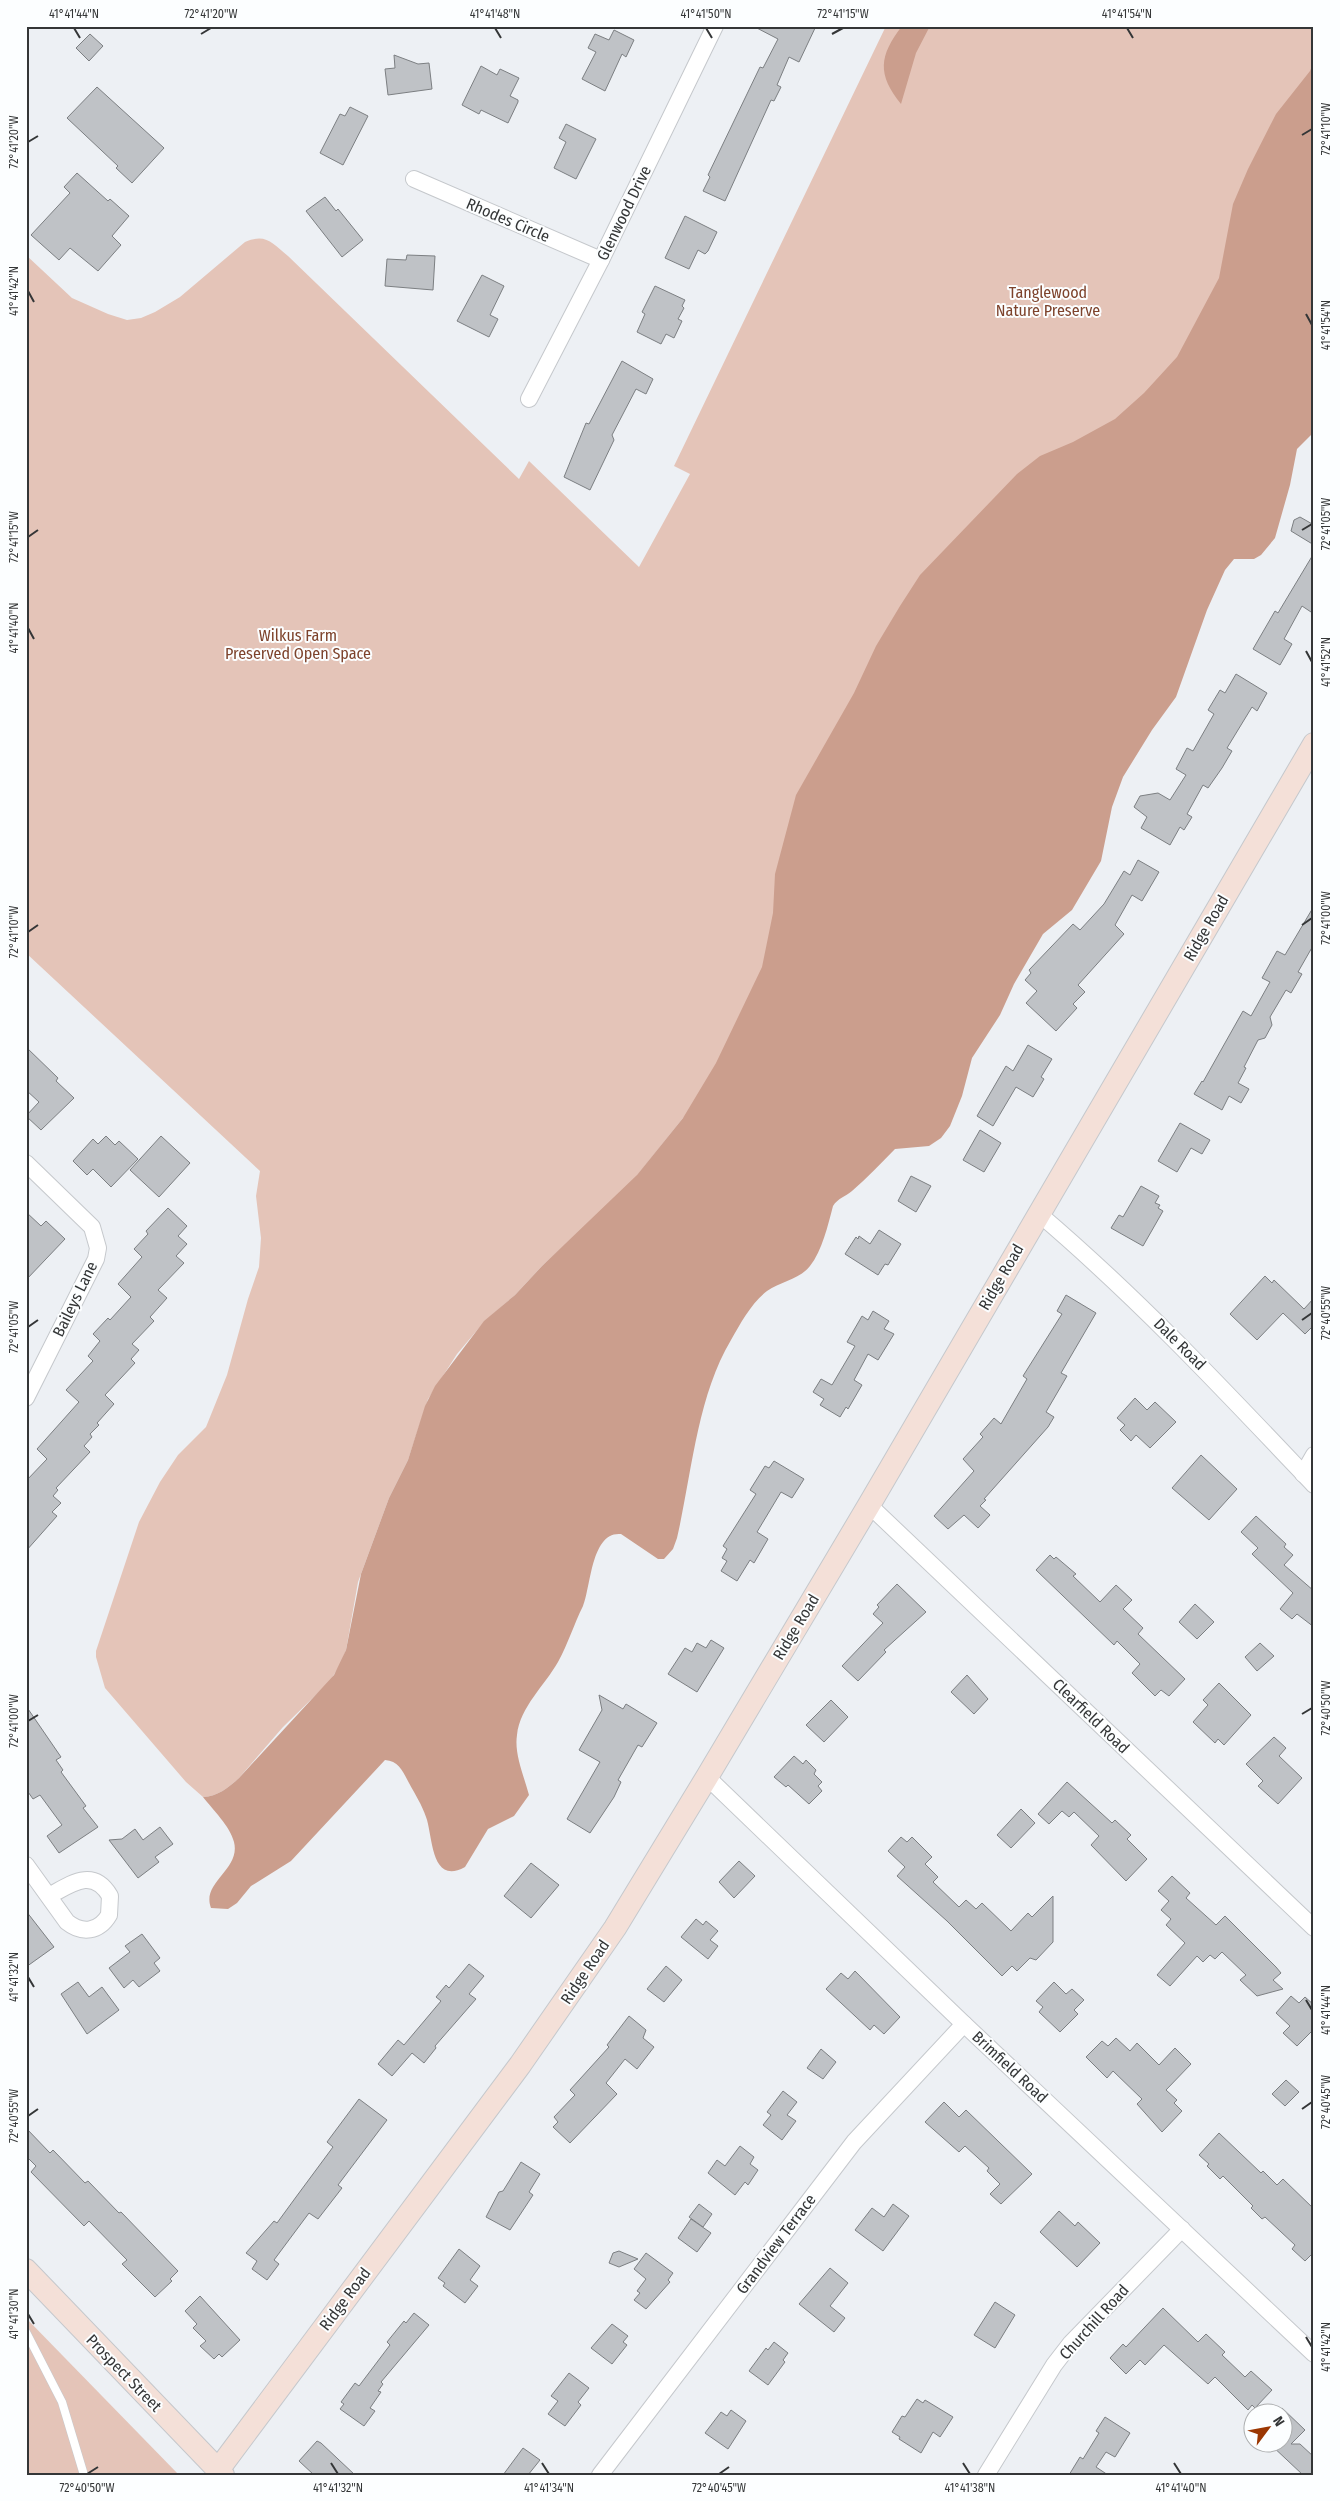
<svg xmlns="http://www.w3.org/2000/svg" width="1340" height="2501" viewBox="0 0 1340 2501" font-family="'Fira Sans Condensed',sans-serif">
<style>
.green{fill:#e4c4b8}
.forest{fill:#cb9e8d}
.building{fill:#bfc2c6;stroke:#7c7f82}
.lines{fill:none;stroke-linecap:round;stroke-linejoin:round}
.lane-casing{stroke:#c5c8cc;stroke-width:9}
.street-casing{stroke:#c5c8cc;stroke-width:18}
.secondary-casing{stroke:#c5c8cc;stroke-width:24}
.lane{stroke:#fff;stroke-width:8}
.street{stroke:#fff;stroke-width:16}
.secondary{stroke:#f4e0d8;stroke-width:22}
.ticks{fill:none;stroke:#343637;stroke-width:2}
.labels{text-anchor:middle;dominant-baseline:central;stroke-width:4;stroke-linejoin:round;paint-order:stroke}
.street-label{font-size:16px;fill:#343637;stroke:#fcfeff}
.park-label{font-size:16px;fill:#7d422b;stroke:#fcfeff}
.neatline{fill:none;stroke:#343637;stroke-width:2}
.ticks-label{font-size:12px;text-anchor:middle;fill:#343637}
</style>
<rect width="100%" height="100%" fill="#edf0f4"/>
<g class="green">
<path d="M886,26H1314V375L998,917L683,1118L631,1183L542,1266L515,1295L484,1322L457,1354L428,1399L408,1460L389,1498L358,1582L346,1650L341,1663L330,1681L283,1727L239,1778C229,1787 217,1797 203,1797L186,1782L105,1688L96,1657V1651L139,1522L160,1482L178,1455L206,1427L227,1375L248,1299L259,1267L261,1238L256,1196L260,1171L26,953V255L72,298L108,314L127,320L141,318L155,312L180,297L245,242C266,233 272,243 288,256L519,479L529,461L639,567L690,474L674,466Z"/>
<path d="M26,2318L179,2475H26Z"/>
</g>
<g class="forest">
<path d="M902,26H930L916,53L901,104C877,74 879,56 902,26Z"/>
<path d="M1314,61V432L1297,449L1290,485L1275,538L1261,555L1254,559H1234L1225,570L1207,610L1176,697L1152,730L1123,777L1112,807L1101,861L1072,910L1043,934L1014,984L1000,1015L972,1058L962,1096L950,1126L941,1138L929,1146L895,1149C881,1163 867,1178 852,1191C845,1197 838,1198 833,1206C828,1225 822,1251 810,1266C799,1280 781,1281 767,1291C752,1302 740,1324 731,1340C697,1397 692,1473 677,1538L673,1549L664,1559H658L621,1534C591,1531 591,1587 583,1606C574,1624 568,1644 558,1662C545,1685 520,1707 517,1735C514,1754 524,1776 529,1795L514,1816L488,1829L465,1867C430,1886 433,1835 426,1817C422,1805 415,1794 409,1783C403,1772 399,1761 385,1760L291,1861L251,1886L237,1903L228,1909L211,1908C201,1882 241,1870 234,1842C230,1826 213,1810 203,1797C217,1797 229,1787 239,1778L334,1675L346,1650L361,1574L389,1498L408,1460L425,1406L435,1386L484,1321L515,1295L542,1266L637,1175L683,1118L716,1063L762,967L773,913L775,874L796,795L854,693L876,646L900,606L920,575L1017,474L1040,456L1073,442L1115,419L1144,393L1177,357L1219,278L1233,204L1248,169L1276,114L1310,71Z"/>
</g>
<g class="building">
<path d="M753,26H816L799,62L789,57L777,85L781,87L774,101L771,100L725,201L703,191L710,177L708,175L760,67L763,68L778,39Z"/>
<path d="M614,30L634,40L626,57L622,54L605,91L582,79L596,52L588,48L595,34L609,40Z"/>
<path d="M90,34L103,46L89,61L76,48Z"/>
<path d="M394,55L418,64L429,63L432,89L388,95L385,69L395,68Z"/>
<path d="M481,66L497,75L500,69L519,78L510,96L518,100V102L508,123L481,110L479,114L462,105Z"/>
<path d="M97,87L164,148L132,183L116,168L118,166L67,118Z"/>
<path d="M350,107L368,116L343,165L320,153L340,114L345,116Z"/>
<path d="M566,124L596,139L576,179L554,168L566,142L559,138Z"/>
<path d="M77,173L108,201L110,199L129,216L112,236L121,245L98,271L70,248L59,260L31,235L70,193L64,187Z"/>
<path d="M325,197L336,211L338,209L363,240L342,257L306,211Z"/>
<path d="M685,216L717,232L708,251L705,254L698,250L689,269L665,258Z"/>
<path d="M407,255L435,256L433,290L385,286L387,259L406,260Z"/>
<path d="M482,275L504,286L490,315L498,319L489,337L457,321Z"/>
<path d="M655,286L685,300L682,306L684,308L678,319L682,321L674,338L666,334L661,344L637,332L645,314L642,312Z"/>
<path d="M622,361L653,379L646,394L636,389L612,435L614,440L590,490L564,477L586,423L589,424Z"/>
<path d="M1300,517L1314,525V545L1291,531L1294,520Z"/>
<path d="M1314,553V614L1302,606L1284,639L1292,644L1280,665L1253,649L1275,611L1278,613Z"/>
<path d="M1236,674L1267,693L1257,711L1252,707L1227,748L1232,751L1222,768L1208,788L1203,785L1187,814L1192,817L1184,830L1180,827L1170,845L1141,828L1147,817L1134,807L1140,796L1158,793L1170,800L1186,775L1176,769L1187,748L1193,751L1214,714L1208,710L1220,690L1225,693Z"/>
<path d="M1138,860L1159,872L1142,901L1132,895L1115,925L1124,934L1078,985L1085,992L1073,1004L1077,1008L1056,1031L1026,1003L1037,991L1025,980L1031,973L1029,970L1073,924L1080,930L1104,904L1124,871L1130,875Z"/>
<path d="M1314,906V944L1298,972L1302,974L1291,993L1286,990L1270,1017L1272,1025L1265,1038L1258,1040L1244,1067L1246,1068L1238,1083L1249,1089L1241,1103L1229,1096L1222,1110L1194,1094L1202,1081L1203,1082L1243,1011L1251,1016L1270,982L1262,978L1277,951L1285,955Z"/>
<path d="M1028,1045L1052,1059L1041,1077L1044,1079L1033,1097L1016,1087L993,1126L977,1116L1006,1066L1013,1071Z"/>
<path d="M26,1047L58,1078L56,1081L74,1098L41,1130L26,1116L39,1102L26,1090Z"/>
<path d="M1180,1123L1210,1140L1202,1154L1191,1148L1177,1172L1158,1161Z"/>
<path d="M980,1130L1001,1143L984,1172L963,1160Z"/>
<path d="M106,1136L115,1145L119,1141L138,1159L111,1187L93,1169L87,1175L73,1161L93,1139L98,1144Z"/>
<path d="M161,1136L190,1163L159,1197L130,1170Z"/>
<path d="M911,1176L931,1186L916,1212L898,1201Z"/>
<path d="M1141,1186L1159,1196L1155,1203L1160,1205L1158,1208L1163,1211L1143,1246L1111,1228L1119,1215L1123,1217Z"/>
<path d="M168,1208L187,1226L178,1236L187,1244L176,1256L184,1263L158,1290L167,1298L150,1317L154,1321L132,1344L139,1350L131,1359L135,1363L105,1395L114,1404L97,1423L99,1425L90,1434L92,1437L84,1446L90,1452L56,1488L58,1490L53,1496L61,1503L52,1512L57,1516L26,1551V1481L47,1459L37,1449L79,1402L66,1390L93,1361L88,1356L100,1341L93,1334L108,1318L110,1320L131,1297L118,1284L142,1257L134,1249L148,1234L146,1231Z"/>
<path d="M26,1212L41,1226L46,1221L65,1239L26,1280Z"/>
<path d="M879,1230L901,1244L888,1265L885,1264L878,1275L845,1254L856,1237L858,1239L859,1236L870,1244Z"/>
<path d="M1265,1276L1272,1283L1274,1280L1304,1309L1314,1298V1325L1305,1334L1283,1313L1257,1340L1230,1314Z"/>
<path d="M1066,1295L1096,1313L1061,1373L1067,1376L1046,1412L1054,1417L1048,1427L984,1499L986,1500L980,1506L990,1515L978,1528L964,1515L948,1529L934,1516L974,1471L963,1459L983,1437L980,1434L994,1418L1001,1424L1027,1379L1023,1376L1062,1314L1057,1311Z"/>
<path d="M873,1311L889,1321L884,1329L894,1334L878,1360L868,1354L854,1380L862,1385L848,1409L846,1407L840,1417L820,1405L824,1399L813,1392L821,1379L832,1385L855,1346L847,1342L862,1316L868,1320Z"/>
<path d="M1135,1398L1147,1410L1155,1402L1176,1422L1150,1448L1136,1435L1131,1441L1120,1430L1125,1425L1117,1418Z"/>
<path d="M1201,1455L1237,1489L1209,1520L1172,1488Z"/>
<path d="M774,1461L804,1479L792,1498L781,1492L757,1532L768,1539L754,1563L750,1560L737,1581L721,1571L727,1561L722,1558L727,1549L723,1546L756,1494L750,1490L765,1466L769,1468Z"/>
<path d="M1256,1516L1286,1544L1284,1547L1293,1555L1284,1565L1314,1591V1627L1297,1614L1292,1619L1280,1609L1293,1593L1252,1554L1258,1548L1241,1532Z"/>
<path d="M1050,1555L1054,1559L1056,1557L1076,1574L1073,1576L1100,1602L1116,1585L1132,1600L1123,1609L1143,1628L1138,1634L1185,1679L1169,1696L1161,1690L1155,1696L1132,1673L1140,1664L1117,1641L1114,1645L1036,1570Z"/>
<path d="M897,1584L926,1612L884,1650L886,1652L858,1681L842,1666L883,1623L873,1614L879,1607L877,1605Z"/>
<path d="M1195,1604L1214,1622L1197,1639L1179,1622Z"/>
<path d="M711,1640L724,1648L697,1692L668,1674L685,1648L692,1652L697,1643L706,1648Z"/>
<path d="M1260,1643L1274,1656L1257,1671L1245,1657Z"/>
<path d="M967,1675L988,1699L974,1714L951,1692Z"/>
<path d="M1219,1683L1251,1715L1224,1745L1218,1739L1215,1743L1193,1722L1208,1705L1203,1700Z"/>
<path d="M599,1695L623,1709L626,1704L657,1723L642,1747L638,1745L618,1780L621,1782L614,1797L590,1833L567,1819L600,1762L579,1750L602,1710Z"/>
<path d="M831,1700L848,1717L824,1742L806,1725Z"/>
<path d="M26,1706L61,1757L56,1760L63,1770L61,1772L86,1806L83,1808L98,1827L59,1853L47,1836L62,1825L40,1795L33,1799L26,1789Z"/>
<path d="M1274,1737L1286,1748L1279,1756L1302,1778L1278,1804L1258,1786L1263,1781L1246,1764Z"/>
<path d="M794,1756L803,1764L806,1760L816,1770L814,1774L822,1782L818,1786L822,1791L809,1804L788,1785L786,1787L774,1777Z"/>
<path d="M1067,1782L1112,1823L1115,1820L1131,1835L1127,1839L1147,1859L1126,1881L1091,1845L1099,1836L1074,1812L1069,1817L1062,1811L1049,1824L1038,1814Z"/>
<path d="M1021,1809L1035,1823L1011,1848L997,1835Z"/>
<path d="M160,1827L173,1844L155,1857L159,1862L138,1878L109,1840L122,1839L135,1829L143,1840Z"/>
<path d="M901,1837L907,1842L912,1837L932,1857L925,1864L938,1877L933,1882L959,1907L966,1900L976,1909L982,1903L1011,1931L1028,1913L1032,1917L1053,1896V1942L1036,1960L1030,1958L1017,1971L1012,1966L1002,1976L947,1921L897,1876L905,1867L888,1851Z"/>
<path d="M739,1861L755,1876L734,1898L719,1882Z"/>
<path d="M531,1863L559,1885L531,1918L504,1896Z"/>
<path d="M1172,1876L1190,1893L1186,1898L1216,1925L1225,1916L1276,1967L1281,1973L1273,1980L1283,1989L1257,1996L1240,1980L1246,1975L1222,1952L1215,1959L1210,1955L1203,1962L1197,1956L1170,1986L1157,1975L1185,1943L1166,1925L1171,1919L1161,1910L1169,1901L1158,1891Z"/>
<path d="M26,1911L54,1947L26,1967Z"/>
<path d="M696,1919L703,1925L706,1921L718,1931L710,1940L718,1946L708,1959L681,1937Z"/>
<path d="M142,1934L160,1958L154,1963L160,1971L139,1987L133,1980L124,1988L109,1968L130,1952L125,1946Z"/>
<path d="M469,1964L484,1976L469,1994L476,1999L435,2046L436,2048L424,2063L412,2053L392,2076L378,2064L398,2040L404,2045L441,2001L436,1997L446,1985L449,1988Z"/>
<path d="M666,1966L682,1980L664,2002L647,1989Z"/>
<path d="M855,1971L900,2017L884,2034L874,2025L870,2030L826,1989L841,1973L848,1979Z"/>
<path d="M78,1982L89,1997L102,1987L119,2010L87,2034L61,1994Z"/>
<path d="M1054,1982L1066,1994L1072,1989L1084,2000L1074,2010L1078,2014L1060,2032L1039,2012L1043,2007L1036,2001Z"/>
<path d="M1291,1996L1299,2003L1305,1997L1314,2005V2029L1297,2046L1283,2033L1290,2026L1276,2013Z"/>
<path d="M629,2016L646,2030L643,2038L654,2047L637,2069L625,2059L606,2083L617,2094L570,2143L553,2127L558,2122L554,2117L575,2095L570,2090L609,2047L607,2045Z"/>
<path d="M1116,2038L1130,2051L1137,2043L1159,2065L1175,2048L1191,2064L1166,2090L1177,2100L1174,2103L1182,2111L1162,2132L1137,2104L1142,2099L1113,2071L1107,2078L1086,2057L1102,2041L1108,2046Z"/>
<path d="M821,2049L836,2062L823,2079L807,2068Z"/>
<path d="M1286,2080L1299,2092L1285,2106L1272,2094Z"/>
<path d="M783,2091L797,2102L787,2115L796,2121L782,2140L763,2125L771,2115L767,2112Z"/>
<path d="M359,2099L387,2120L338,2185L342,2188L318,2219L309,2213L274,2260L279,2264L267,2280L252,2269L257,2261L246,2253L274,2221L277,2223L296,2197L333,2147L327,2142Z"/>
<path d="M944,2102L959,2117L966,2110L1032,2174L1001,2204L990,2194L1000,2184L987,2171L989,2168L965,2146L959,2152L925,2122Z"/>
<path d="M26,2128L50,2153L53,2150L85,2183L88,2181L119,2213L121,2212L178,2271L170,2279L172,2281L155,2297L122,2264L127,2260L89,2221L84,2226L31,2172L36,2166L26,2156Z"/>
<path d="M1219,2133L1261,2173L1263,2171L1277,2185L1283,2179L1314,2209V2252L1305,2261L1292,2249L1295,2245L1265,2217L1262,2219L1251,2208L1253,2206L1223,2176L1220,2179L1207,2166L1209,2164L1199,2155Z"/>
<path d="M740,2146L754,2157L750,2164L758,2170L748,2185L745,2182L735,2195L708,2173L717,2160L725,2166Z"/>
<path d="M521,2162L540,2174L529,2192L533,2195L510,2230L486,2217L499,2192L503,2191Z"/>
<path d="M699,2204L712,2214L703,2227L689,2217Z"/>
<path d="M893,2204L909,2216L883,2251L855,2230L872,2208L884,2217Z"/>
<path d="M1059,2211L1075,2226L1078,2222L1100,2243L1077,2267L1040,2232Z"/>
<path d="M691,2219L711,2233L697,2252L678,2238Z"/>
<path d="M459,2249L480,2266L470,2280L478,2286L465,2303L443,2286L445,2283L438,2278Z"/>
<path d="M619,2251L638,2259L619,2267L609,2263L613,2253Z"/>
<path d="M646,2253L673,2273L668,2280L670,2282L646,2309L634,2300L640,2293L637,2291L646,2279L634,2269Z"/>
<path d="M830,2268L848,2283L830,2306L845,2318L834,2332L799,2304Z"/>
<path d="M200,2296L240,2340L222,2357L219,2354L214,2359L200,2346L206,2341L193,2328L197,2324L185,2311Z"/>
<path d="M995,2302L1015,2315L995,2348L974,2335Z"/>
<path d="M1163,2308L1198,2342L1206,2334L1225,2352L1222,2355L1245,2377L1251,2371L1272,2390L1255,2408L1252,2405L1248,2410L1215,2377L1208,2384L1164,2345L1145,2365L1140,2360L1126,2374L1110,2358L1123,2344L1126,2347Z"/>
<path d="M414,2313L429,2325L381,2382L383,2384L378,2391L381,2392L370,2408L375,2411L364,2426L340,2409L344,2404L341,2402L355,2383L359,2386L390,2345L387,2342L404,2321L406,2323Z"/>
<path d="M612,2324L628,2336L623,2342L627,2345L612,2364L591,2348Z"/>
<path d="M774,2342L788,2353L783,2360L785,2362L768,2385L749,2371L766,2348L768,2350Z"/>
<path d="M569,2373L589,2388L578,2402L581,2405L565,2426L548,2414L558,2401L551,2396Z"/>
<path d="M917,2399L923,2403L925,2400L953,2417L940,2437L933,2432L921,2453L899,2439L900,2437L892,2432L902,2416L905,2417Z"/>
<path d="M1282,2408L1305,2430L1291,2444H1300L1314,2457V2475H1303L1270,2444H1282Z"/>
<path d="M731,2410L746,2421L728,2449L705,2433L721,2412L727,2416Z"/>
<path d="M1105,2417L1130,2433L1115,2457L1106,2452L1096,2467L1108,2475H1069L1080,2457L1083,2459L1099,2433L1096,2431Z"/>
<path d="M317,2441L321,2443L355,2475H314L299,2461Z"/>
<path d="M523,2448L540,2460L528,2475H503Z"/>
</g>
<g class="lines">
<defs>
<path id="lane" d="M26,2332L62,2402L84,2475"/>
<g id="street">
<path d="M414,179L601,260"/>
<path d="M529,399L601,260L715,26"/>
<path d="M26,1163L92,1227L98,1248L96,1259L26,1398"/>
<path d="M1038,1213C1138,1298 1224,1390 1314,1485"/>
<path d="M1303,1474L1314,1455"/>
<path d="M869,1505L1314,1928"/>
<path d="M707,1777L964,2024L1314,2354"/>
<path d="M26,1865L67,1922C82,1934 99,1932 109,1915L110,1896C93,1867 71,1884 49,1896"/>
<path d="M600,2475L854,2142L964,2024"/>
<path d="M986,2475L1054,2365L1071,2343L1182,2229"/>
</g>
<g id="secondary">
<path d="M26,2270L223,2475"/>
<path d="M218,2470L520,2065L615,1928L707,1777L869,1505L1314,744"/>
</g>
</defs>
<use href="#lane" class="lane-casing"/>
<use href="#street" class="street-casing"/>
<use href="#secondary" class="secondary-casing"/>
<use href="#lane" class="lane"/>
<use href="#street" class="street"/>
<use href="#secondary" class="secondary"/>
</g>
<path class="ticks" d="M74,28L80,38M495,28L501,38M706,28L712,38M1127,28L1133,38M201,34L211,28M832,34L843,28M1302,135L1312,129M28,142L38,136M28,291L34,302M1306,314L1312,325M1302,530L1312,524M28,537L38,530M28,628L34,639M1306,651L1312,662M1302,925L1312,918M28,932L38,925M1302,1320L1312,1313M28,1327L38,1320M1302,1714L1312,1708M28,1721L38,1715M28,1977L34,1987M1306,2000L1312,2010M1302,2109L1312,2102M28,2116L38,2109M28,2314L34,2324M1306,2337L1312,2347M331,2463L338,2474M542,2463L549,2474M963,2463L970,2474M1174,2463L1181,2474M87,2474L98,2467M719,2474L729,2467"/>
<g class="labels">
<g class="street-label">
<text transform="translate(624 213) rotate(-64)">Glenwood Drive</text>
<text transform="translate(508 220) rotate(23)">Rhodes Circle</text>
<text transform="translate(1206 928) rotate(-60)">Ridge Road</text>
<text transform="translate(1001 1277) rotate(-60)">Ridge Road</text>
<text transform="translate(75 1299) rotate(-64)">Baileys Lane</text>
<text transform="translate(1180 1344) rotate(45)">Dale Road</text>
<text transform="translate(796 1627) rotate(-59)">Ridge Road</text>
<text transform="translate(1091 1716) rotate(44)">Clearfield Road</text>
<text transform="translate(585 1972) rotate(-56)">Ridge Road</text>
<text transform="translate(1010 2067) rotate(43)">Brimfield Road</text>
<text transform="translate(776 2244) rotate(-53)">Grandview Terrace</text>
<text transform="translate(345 2299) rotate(-53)">Ridge Road</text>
<text transform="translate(1094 2322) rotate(-48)">Churchill Road</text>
<text transform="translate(124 2373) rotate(46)">Prospect Street</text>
</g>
<g class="park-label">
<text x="1048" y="292">Tanglewood<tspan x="1048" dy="18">Nature Preserve</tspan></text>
<text x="298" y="635">Wilkus Farm<tspan x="298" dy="18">Preserved Open Space</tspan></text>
</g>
</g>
<rect width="1340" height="2501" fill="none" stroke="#fcfeff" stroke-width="55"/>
<g transform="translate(1268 2428) rotate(58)"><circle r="24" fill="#fcfeff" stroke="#acaeaf"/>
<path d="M0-4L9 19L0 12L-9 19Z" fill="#9b3702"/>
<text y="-8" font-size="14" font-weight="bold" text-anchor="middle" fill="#343637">N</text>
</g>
<rect x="28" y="28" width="1284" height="2446" class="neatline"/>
<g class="ticks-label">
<text x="74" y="18">41°41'44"N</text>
<text x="211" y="18">72°41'20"W</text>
<text x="495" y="18">41°41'48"N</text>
<text x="706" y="18">41°41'50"N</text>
<text x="843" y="18">72°41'15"W</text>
<text x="1127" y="18">41°41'54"N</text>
<text transform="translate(1326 129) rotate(-90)" y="4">72°41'10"W</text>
<text transform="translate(14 142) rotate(-90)" y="4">72°41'20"W</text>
<text transform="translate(14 291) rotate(-90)" y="4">41°41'42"N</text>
<text transform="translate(1326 325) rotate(-90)" y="4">41°41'54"N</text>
<text transform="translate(1326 524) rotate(-90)" y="4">72°41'05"W</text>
<text transform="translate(14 537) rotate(-90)" y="4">72°41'15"W</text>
<text transform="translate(14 628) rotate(-90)" y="4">41°41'40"N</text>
<text transform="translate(1326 662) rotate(-90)" y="4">41°41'52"N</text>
<text transform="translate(1326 918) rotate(-90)" y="4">72°41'00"W</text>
<text transform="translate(14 932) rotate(-90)" y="4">72°41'10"W</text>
<text transform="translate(1326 1313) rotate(-90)" y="4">72°40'55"W</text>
<text transform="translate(14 1327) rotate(-90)" y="4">72°41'05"W</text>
<text transform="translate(1326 1708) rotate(-90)" y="4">72°40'50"W</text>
<text transform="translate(14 1721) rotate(-90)" y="4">72°41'00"W</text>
<text transform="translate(14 1977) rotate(-90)" y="4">41°41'32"N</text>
<text transform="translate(1326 2010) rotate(-90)" y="4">41°41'44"N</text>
<text transform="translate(1326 2102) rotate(-90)" y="4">72°40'45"W</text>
<text transform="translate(14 2116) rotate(-90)" y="4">72°40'55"W</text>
<text transform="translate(14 2314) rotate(-90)" y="4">41°41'30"N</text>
<text transform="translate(1326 2347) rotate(-90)" y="4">41°41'42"N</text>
<text x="87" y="2492">72°40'50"W</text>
<text x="338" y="2492">41°41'32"N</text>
<text x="549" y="2492">41°41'34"N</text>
<text x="719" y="2492">72°40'45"W</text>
<text x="970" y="2492">41°41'38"N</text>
<text x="1181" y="2492">41°41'40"N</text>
</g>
</svg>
